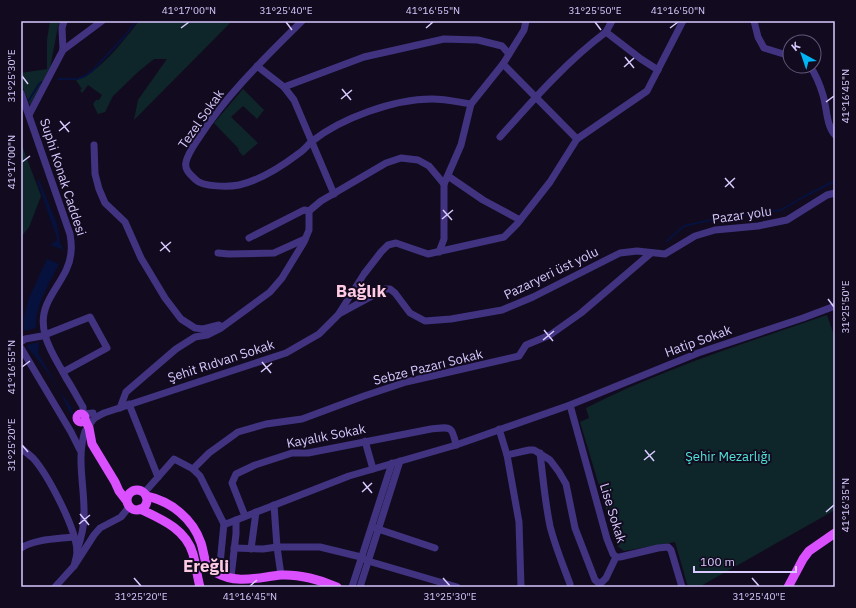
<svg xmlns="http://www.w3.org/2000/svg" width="856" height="608" viewBox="0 0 856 608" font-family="'IBM Plex Sans',sans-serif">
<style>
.green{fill:#0e2629}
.water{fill:#06113d}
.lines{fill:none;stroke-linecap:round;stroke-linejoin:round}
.stream{stroke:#06113d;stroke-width:2}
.minor{stroke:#423381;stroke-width:7}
.major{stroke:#da50ff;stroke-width:9}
.ticks{fill:none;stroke:#d8c9ff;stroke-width:1.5}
.labels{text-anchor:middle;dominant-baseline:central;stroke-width:4;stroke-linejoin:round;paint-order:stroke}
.street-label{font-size:13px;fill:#d8c9ff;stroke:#120b1f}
.park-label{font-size:13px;fill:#4ee6d9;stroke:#120b1f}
.district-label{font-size:17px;font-weight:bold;fill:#ffcbe4;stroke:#120b1f}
.neatline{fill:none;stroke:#d8c9ff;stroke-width:1.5}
.ticks-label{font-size:10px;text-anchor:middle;fill:#d8c9ff}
</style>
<rect width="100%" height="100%" fill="#120b1f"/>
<g class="green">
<path d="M50,21H61L58,26L50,68L30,105L21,83V73L47,69V40Z"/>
<path d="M139,21H232L134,120L138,100L167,59H154L139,71L113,96L105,112L98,114L93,104L96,100H99L102,95L88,85L82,93L80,90L82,89L76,80C100,73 124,40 139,21Z"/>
<path d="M243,89L264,110L257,119L243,106L231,117L258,143L243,156L238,150L239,149L214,123Z"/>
<path d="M21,143L41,196L29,227L21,237Z"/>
<path d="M827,315L835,338V510L699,587H688L675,542L624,551L617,546L580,422L589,418L586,408C662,369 746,343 827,315Z"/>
</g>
<g class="water">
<path d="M39,180L57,224L60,243L64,250L50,245L56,241L57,238L37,181Z"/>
<path d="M47,259L59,264C50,281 34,309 36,328L24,331V317L29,298Z"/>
<path d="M39,342L38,353L61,393L72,408L69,411C60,388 44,366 28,348L27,345Z"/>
</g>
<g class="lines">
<g class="stream">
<path d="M58,79H77L85,76L92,71L125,36L136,21"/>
<path d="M29,100L39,84L42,82"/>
<path d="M667,241L684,226L715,219L781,210L805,196L835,181"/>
<path d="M69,408L78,423"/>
</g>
<g class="minor">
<path d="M302,21C266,57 228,93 200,136C195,144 188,153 186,162C184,170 191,175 196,180C203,187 229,187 239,185C260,180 281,167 298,154C303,151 307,146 311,142C341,118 394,99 432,99C445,99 458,102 471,104"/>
<path d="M754,21L758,37L764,48L790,56"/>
<path d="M606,32L612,21"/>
<path d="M63,50L102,21"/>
<path d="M503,64L577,139"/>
<path d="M257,66L284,87L294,100L334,194"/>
<path d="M810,66C816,75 820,85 823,95C827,108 826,125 835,135"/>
<path d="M284,87L364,57L444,39L478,40L502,46L509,54"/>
<path d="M21,93L70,234C71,240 72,246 71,252C70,272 54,287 47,304C35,331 54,355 66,378C72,387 77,397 83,407V414L93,413"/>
<path d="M29,115L63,50L62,28L64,21"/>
<path d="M500,137C533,100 566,62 606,32L641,59L658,70"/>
<path d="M94,145L95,174L99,189L105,203L125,222L141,258L165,298L181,319L195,328L203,329L219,325"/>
<path d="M448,176L483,200L520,220"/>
<path d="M249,238L304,210L309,211"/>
<path d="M439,252L444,239V184L461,145L471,104L503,64L524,30L526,21"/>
<path d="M218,253L229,254L274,253L305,239"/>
<path d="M339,314L385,289H390L395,293L410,313L425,321L451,319L502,310L533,297L620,253L637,251L665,254L695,236L715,230L758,226L787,220L827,195L835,193"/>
<path d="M21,342L25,339L42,336L90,317L107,348L63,372"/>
<path d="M21,348L71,432L80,450"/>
<path d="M129,404L158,477"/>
<path d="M570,405L607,539L613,554L616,557H620L658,548L668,547L671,550L682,587"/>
<path d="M120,408L126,392L176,349L195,337L207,335L221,328L270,292L282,278L304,242L309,230V211L321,201L386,163L401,158L418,160L429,166L444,184"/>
<path d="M89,428C91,419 96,417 104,413L286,353L319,334L338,315L364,274L381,252L388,245L396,243L428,254L504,237L517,224L550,182L577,139L647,91L683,21"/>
<path d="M499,429L507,455L519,522L521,587"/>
<path d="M365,441L373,469"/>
<path d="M21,448C25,451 29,455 33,458C48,475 76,528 77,551C77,556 75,562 74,566"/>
<path d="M540,453C543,478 545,502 550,526C555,546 563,565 570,584"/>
<path d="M507,455L529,450H534L550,460L559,472L566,484L575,528L595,580L600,584L606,578L616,557"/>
<path d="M193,469L209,453L238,432L266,424L302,419L364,396L406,382L519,356L526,345L550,335L581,313L651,253"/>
<path d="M144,493L174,459L193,469L200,476L223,522L226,524L349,476L456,445L570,405L698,353L803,318L835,306"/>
<path d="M274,505L277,547L281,575"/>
<path d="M245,516L232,483L236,474L255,465L292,453H308L431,429C450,427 452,425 456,445"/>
<path d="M375,528L435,548"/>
<path d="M21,548C35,539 57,539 73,537"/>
<path d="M234,548L263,549L277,547H320L361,557L368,561L457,587"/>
<path d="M251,549L256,512"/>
<path d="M77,550C81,539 84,527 84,516C85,487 76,459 85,431"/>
<path d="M219,574L224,523"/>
<path d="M231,577L236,534V520"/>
<path d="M55,587L74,566L94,535L100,528L121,517L129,507"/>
<path d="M352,587L392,463"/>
<path d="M360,587L400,461"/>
</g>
<g class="major">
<circle cx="81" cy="418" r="4"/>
<path d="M85,420L89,428L92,444L115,482L119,491L126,500"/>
<circle cx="137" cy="500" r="10"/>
<path d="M146,496C171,501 193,519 201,543C205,555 203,565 215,572C237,585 259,577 281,575C299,574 321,580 337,587"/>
<path d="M140,509C161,519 186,529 193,554C196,565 197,576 200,587"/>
<path d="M788,587L803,559L809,551L835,533"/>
</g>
</g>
<path class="ticks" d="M286,22L292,30M595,22L601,30M181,28L189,22M426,28L433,22M670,28L678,22M625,57L634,68M624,67L634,58M22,76L28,84M342,89L351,100M341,99L352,90M826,102L834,96M60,121L69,132M59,131L70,122M22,162L30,156M725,178L734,188M725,187L735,178M443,210L452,220M442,219L453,210M161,242L170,252M160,251L171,242M828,299L834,307M544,330L553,341M543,340L554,331M262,362L271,373M22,367L30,361M261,372L272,363M22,445L28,452M645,450L654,461M644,460L655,451M363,482L372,493M362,492L372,483M826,512L834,505M80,514L89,525M79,524L90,515M134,578L141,586M443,578L450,586M752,578L759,586M250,586L257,580"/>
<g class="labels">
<g class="street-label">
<text transform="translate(201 119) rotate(-55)">Tezel Sokak</text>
<text transform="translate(63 177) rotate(72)">Suphi Konak Caddesi</text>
<text transform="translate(742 215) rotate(-8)">Pazar yolu</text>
<text transform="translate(551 273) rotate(-26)">Pazaryeri üst yolu</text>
<text transform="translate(698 341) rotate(-20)">Hatip Sokak</text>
<text transform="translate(221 361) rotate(-18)">Şehit Rıdvan Sokak</text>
<text transform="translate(428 367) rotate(-14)">Sebze Pazarı Sokak</text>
<text transform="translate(326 436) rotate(-11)">Kayalık Sokak</text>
<text transform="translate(613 513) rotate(73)">Lise Sokak</text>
</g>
<g class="park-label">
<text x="728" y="456">Şehir Mezarlığı</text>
</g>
<g class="district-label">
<text x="361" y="291">Bağlık</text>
<text x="206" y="566">Ereğli</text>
</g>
</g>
<rect width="856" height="608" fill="none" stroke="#120b1f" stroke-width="44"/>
<g transform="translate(802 54) rotate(320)"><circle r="19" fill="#120b1f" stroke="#615779"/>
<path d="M0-3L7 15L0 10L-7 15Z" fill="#00b4f4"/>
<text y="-6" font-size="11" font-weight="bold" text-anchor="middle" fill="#d8c9ff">K</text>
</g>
<path d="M694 566v6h102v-6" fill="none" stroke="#d8c9ff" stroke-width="2"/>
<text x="700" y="566" font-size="12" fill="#d8c9ff" stroke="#120b1f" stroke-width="3" paint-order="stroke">100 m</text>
<rect x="22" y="22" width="812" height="564" class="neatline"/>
<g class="ticks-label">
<text x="189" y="14">41°17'00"N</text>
<text x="286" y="14">31°25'40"E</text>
<text x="433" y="14">41°16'55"N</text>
<text x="595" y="14">31°25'50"E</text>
<text x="678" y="14">41°16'50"N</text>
<text transform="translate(11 76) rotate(-90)" y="4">31°25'30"E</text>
<text transform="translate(845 96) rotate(-90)" y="4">41°16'45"N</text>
<text transform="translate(11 162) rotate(-90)" y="4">41°17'00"N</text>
<text transform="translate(845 307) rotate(-90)" y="4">31°25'50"E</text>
<text transform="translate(11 367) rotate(-90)" y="4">41°16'55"N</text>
<text transform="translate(11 445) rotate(-90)" y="4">31°25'20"E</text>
<text transform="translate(845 505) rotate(-90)" y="4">41°16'35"N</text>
<text x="141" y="600">31°25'20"E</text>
<text x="250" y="600">41°16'45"N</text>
<text x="450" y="600">31°25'30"E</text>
<text x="759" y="600">31°25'40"E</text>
</g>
</svg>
